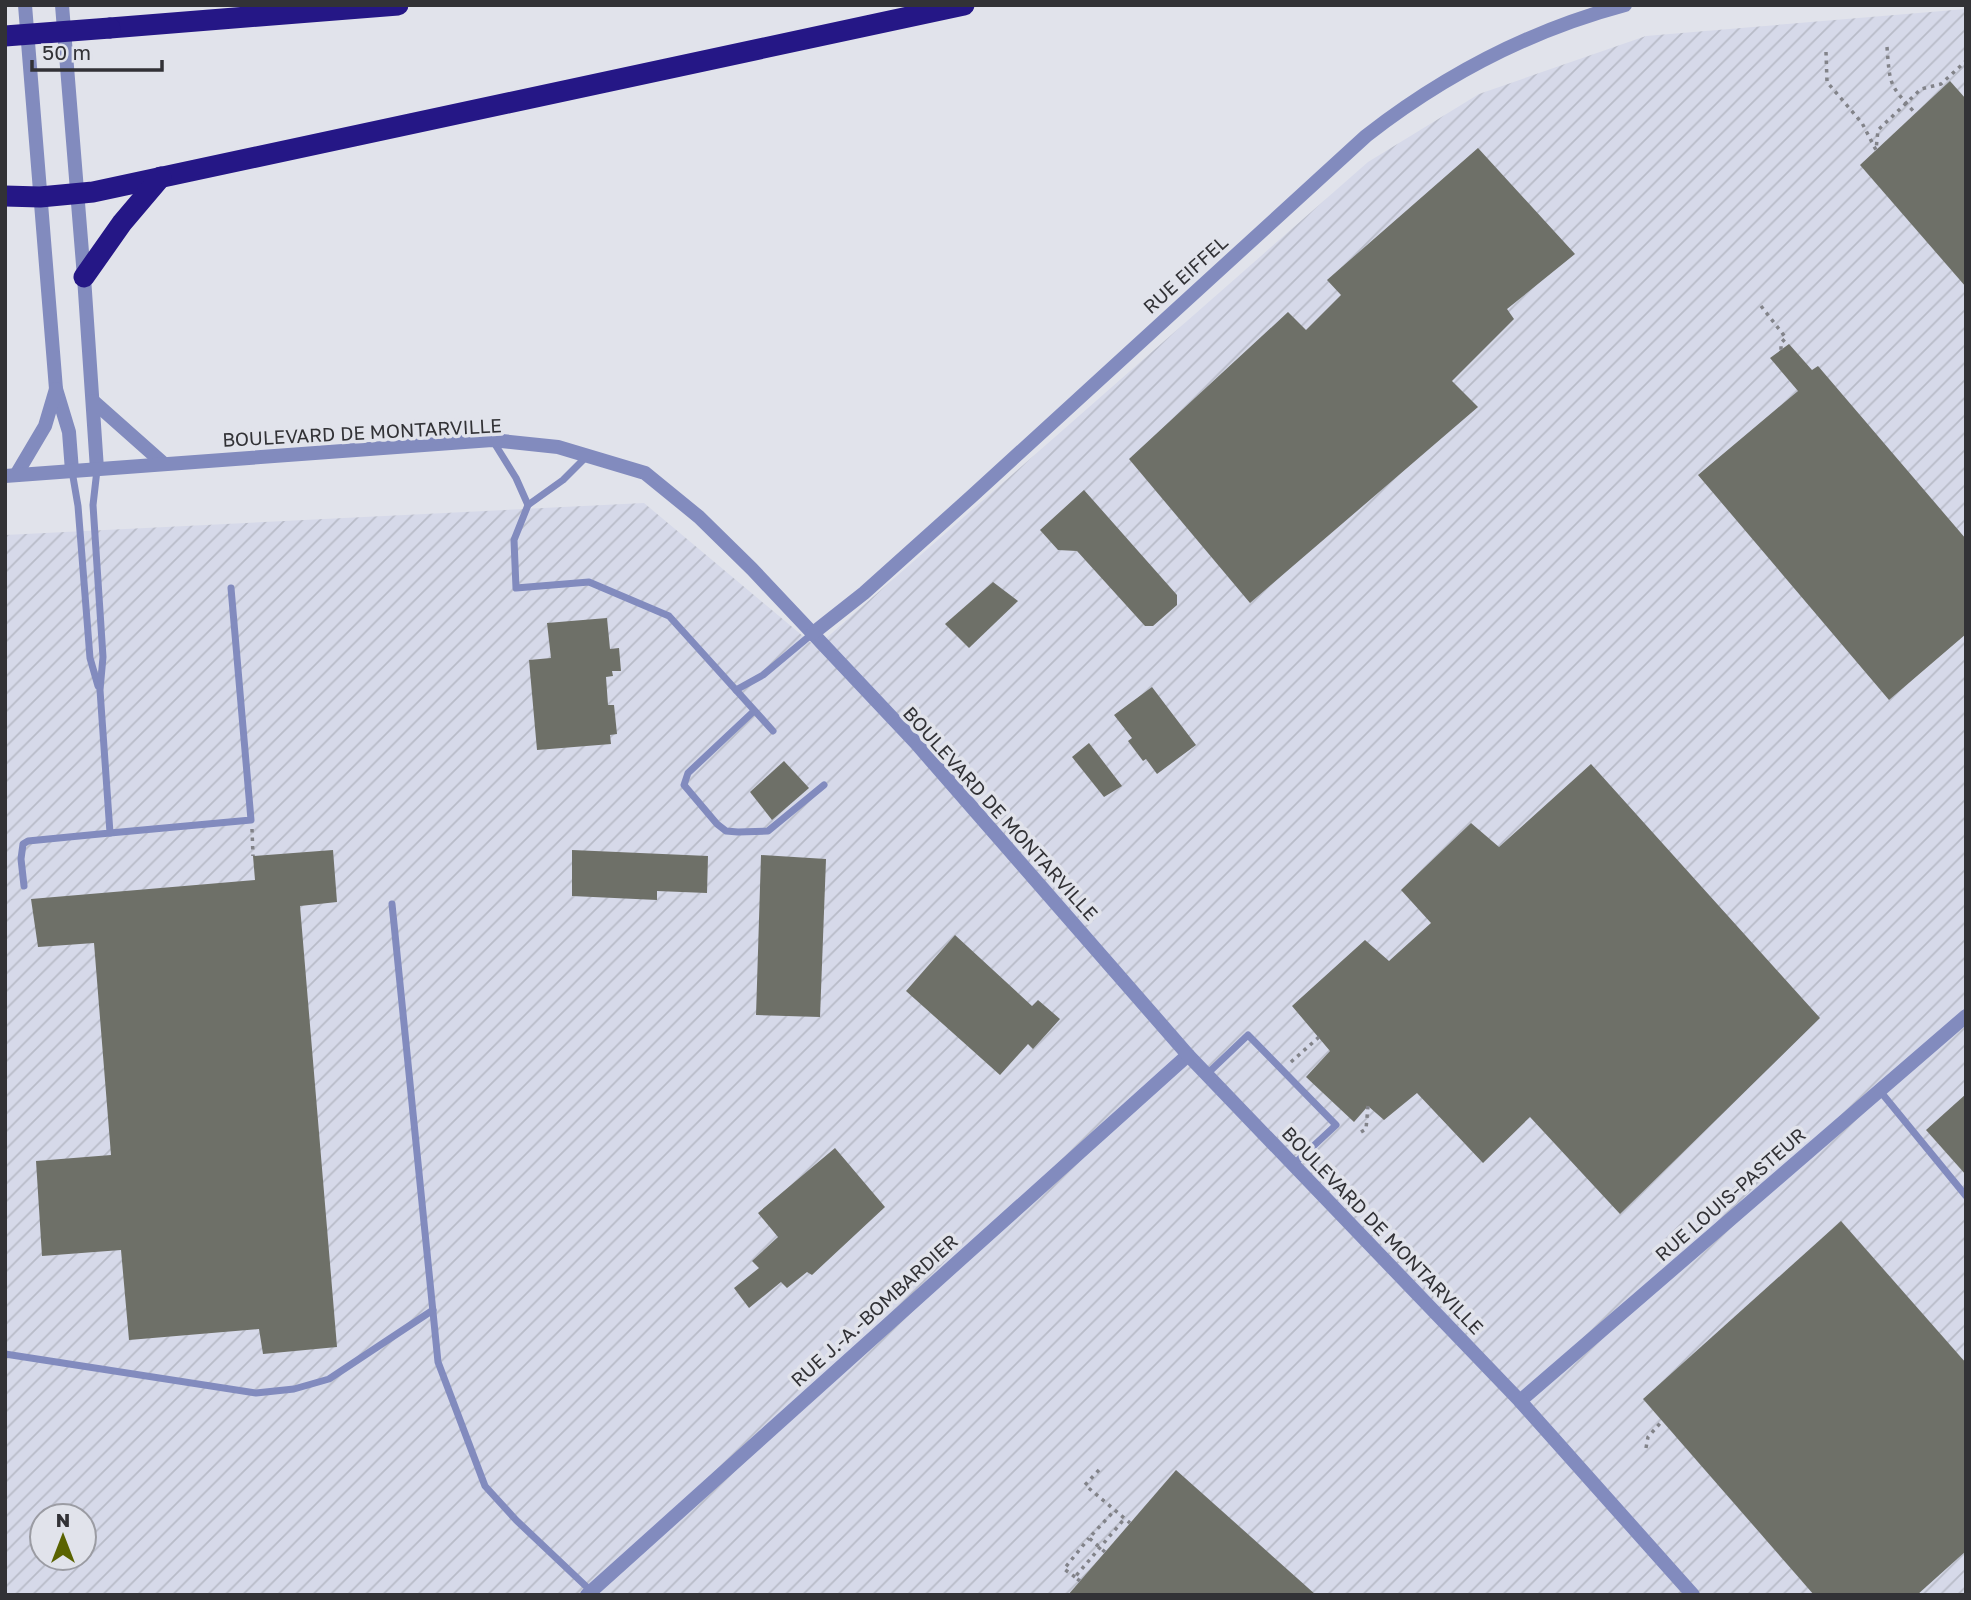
<svg xmlns="http://www.w3.org/2000/svg" width="1971" height="1600" viewBox="0 0 1971 1600" font-family="'Golos Text',sans-serif">
<style>
.industrial{fill:url(#industrial-furrows);fill-rule:evenodd}
.building{fill:#6e7068}
.lines{fill:none;stroke-linecap:round;stroke-linejoin:round}
.path{stroke:#828389;stroke-width:3.5;stroke-dasharray:3.5 5;stroke-linecap:butt}
.service{stroke:#828bbe;stroke-width:7}
.minor{stroke:#828bbe;stroke-width:14}
.tertiary{stroke:#828bbe;stroke-width:14}
.motorway{stroke:#251786;stroke-width:21}
.motorway-bridge{stroke:#251786;stroke-width:21}
.labels{text-anchor:middle;dominant-baseline:central;stroke-width:7;stroke-linejoin:round;paint-order:stroke}
.street-label{font-size:19px;fill:#323236;stroke:#e1e3eb}
</style>
<defs>
<pattern id="industrial-furrows" width="10" height="10" patternUnits="userSpaceOnUse" patternTransform="scale(1.75)"><rect width="10" height="10" fill="#d6d9e9"/><path d="M-1 1l2-2M0 10L10 0M9 11l2-2" fill="none" stroke="#b8bbc8"/></pattern>
</defs>
<rect width="100%" height="100%" fill="#e1e3eb"/>
<path class="industrial" d="M1966,9V1595H5V535L644,503L816,647L1368,162L1479,94L1646,36ZM42,1516H84V1558H42Z"/>
<g class="building">
<path d="M1950,81L1966,99V287L1860,165Z"/>
<path d="M1478,148L1575,254L1507,309L1514,319L1452,381L1478,407L1250,603L1129,459L1288,312L1306,330L1341,295L1327,280Z"/>
<path d="M1789,344L1812,370L1818,366L1966,539V634L1889,700L1698,475L1798,391L1770,358Z"/>
<path d="M1084,490L1177,595V605L1153,626H1145L1077,551L1058,550L1040,530Z"/>
<path d="M993,582L1018,601L969,648L945,624Z"/>
<path d="M607,618L610,649L619,648L621,671H612L613,676L606,677L608,705H614L617,734L610,735L611,744L537,750L529,660L551,658L547,623Z"/>
<path d="M1152,687L1196,745L1157,774L1146,759L1143,761L1128,741L1132,738L1114,715Z"/>
<path d="M1089,743L1122,786L1104,797L1072,757Z"/>
<path d="M784,761L809,788L772,820L750,792Z"/>
<path d="M1591,764L1820,1018L1620,1214L1530,1117L1483,1163L1417,1093L1384,1120L1368,1106L1354,1122L1306,1077L1330,1051L1292,1006L1365,940L1389,961L1431,923L1401,890L1471,823L1499,847Z"/>
<path d="M333,850L337,902L300,906L337,1347L263,1354L259,1329L129,1340L121,1250L42,1256L36,1161L111,1155L94,943L38,947L31,899L255,880L253,856Z"/>
<path d="M572,850L708,856L707,893L657,891V900L572,896Z"/>
<path d="M761,855L826,859L820,1017L756,1015Z"/>
<path d="M955,935L1032,1006L1038,1000L1060,1019L1033,1049L1028,1044L1000,1075L906,991Z"/>
<path d="M1966,1094V1175L1926,1130Z"/>
<path d="M835,1148L885,1207L812,1275L807,1272L787,1288L781,1282L749,1308L734,1288L759,1268L752,1261L778,1237L758,1213Z"/>
<path d="M1841,1221L1966,1363V1551L1917,1595H1814L1643,1399Z"/>
<path d="M1176,1470L1222,1511L1316,1595H1068Z"/>
</g>
<g class="lines">
<g class="path">
<path d="M1887,47C1890,86 1889,84 1915,113"/>
<path d="M1826,52L1827,82L1862,123L1876,150L1878,130L1921,89L1941,84L1966,61"/>
<path d="M1761,306L1786,338L1781,343V351"/>
<path d="M252,829L253,856"/>
<path d="M1291,1062L1319,1037"/>
<path d="M1361,1132L1366,1129L1368,1106"/>
<path d="M1646,1448L1648,1437L1662,1421"/>
<path d="M1099,1470L1085,1485L1130,1523"/>
<path d="M1105,1552L1089,1538L1115,1510"/>
<path d="M1075,1577L1064,1569L1089,1538"/>
<path d="M1080,1581L1075,1577L1125,1518"/>
</g>
<g class="service">
<path d="M493,441L516,478L528,505"/>
<path d="M587,456L563,480L528,505L514,540L516,588L589,582L669,616L773,731"/>
<path d="M72,471L78,506L90,658L98,686"/>
<path d="M736,690L763,675L812,634"/>
<path d="M754,711L688,773L684,785L717,824L726,831L738,832L768,831L824,785"/>
<path d="M110,833L251,820L231,588"/>
<path d="M24,886L21,859L23,844L28,841L110,833L100,690L103,657L93,505L97,470"/>
<path d="M392,904L438,1362L485,1486L516,1520L591,1591"/>
<path d="M1207,1074L1248,1035L1336,1125L1294,1164"/>
<path d="M1880,1091L1966,1196"/>
<path d="M5,1354L256,1393L294,1389L329,1379L433,1310"/>
</g>
<g class="minor">
<path d="M1520,1401L1966,1016"/>
<path d="M587,1595L1188,1055"/>
</g>
<g class="tertiary">
<path d="M25,5L56,389L69,432L72,471"/>
<path d="M62,5L84,277L97,469"/>
<path d="M93,401L164,464"/>
<path d="M16,475L45,426L56,389"/>
<path d="M5,476L492,440L558,447L645,473L699,517L752,569L915,742L1188,1055L1520,1401L1693,1595"/>
<path d="M812,634L864,593L971,497L1366,136C1443,76 1531,30 1625,5"/>
</g>
<g class="motorway">
<path d="M110,28L398,5"/>
<path d="M5,196L40,197L93,192L964,5"/>
<path d="M84,277L122,223L161,177"/>
</g>
<path class="motorway-bridge" d="M5,36L110,28"/>
</g>
<g class="labels">
<g class="street-label">
<text transform="translate(1185 274) rotate(-42)">RUE EIFFEL</text>
<text transform="translate(362 432) rotate(-3)">BOULEVARD DE MONTARVILLE</text>
<text transform="translate(1001 813) rotate(48)">BOULEVARD DE MONTARVILLE</text>
<text transform="translate(1730 1194) rotate(-41)">RUE LOUIS-PASTEUR</text>
<text transform="translate(1383 1230) rotate(46)">BOULEVARD DE MONTARVILLE</text>
<text transform="translate(874 1310) rotate(-42)">RUE J.-A.-BOMBARDIER</text>
</g>
</g>
<rect width="1971" height="1600" fill="none" stroke="#323236" stroke-width="14"/>
<g transform="translate(63 1537)"><circle r="33" fill="#e1e3eb" stroke="#9b9ca3" stroke-width="2"/>
<path d="M0-5L12 26L0 18L-12 26Z" fill="#5a6301"/>
<text y="-10" font-size="19" font-weight="bold" text-anchor="middle" fill="#323236">N</text>
</g>
<path d="M32 60v10h130v-10" fill="none" stroke="#323236" stroke-width="3.5"/>
<text x="42" y="60" font-size="21" fill="#323236" stroke="#e1e3eb" stroke-width="5" paint-order="stroke">50 m</text>
</svg>
